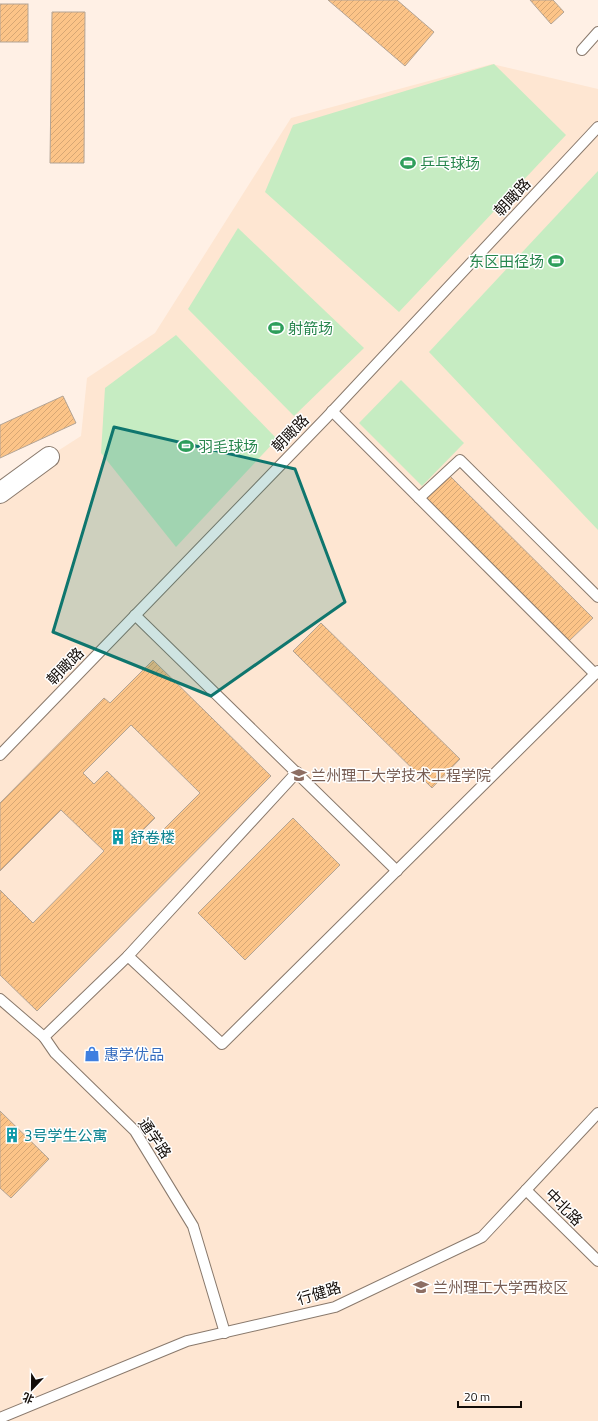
<svg xmlns="http://www.w3.org/2000/svg" width="598" height="1421" viewBox="0 0 598 1421" font-family="'Titillium Web','Noto Sans SC',sans-serif">
<style>
.built{fill:#fee6d2}
.pitch{fill:#c6ecc2}
.building{fill:url(#building-hatch);stroke:#b3a495;fill-rule:evenodd}
.lines{fill:none;stroke-linecap:round;stroke-linejoin:round}
.lane-casing{stroke:#89796c;stroke-width:12}
.street-casing{stroke:#89796c;stroke-width:22}
.lane{stroke:#fff;stroke-width:10}
.street{stroke:#fff;stroke-width:20}
.marked{fill:#0f766e;fill-opacity:0.2;stroke:#0f766e;stroke-width:3;stroke-linejoin:round}
.labels{text-anchor:middle;dominant-baseline:central;stroke-width:3;stroke-linejoin:round;paint-order:stroke}
.leisure-label{font-size:15px;fill:#27864d;stroke:#fff;text-anchor:start}
.street-label{font-size:15px;fill:#120c08;stroke:#fff}
.education-label{font-size:15px;fill:#785e54;stroke:#fff;text-anchor:start}
.culture-label{font-size:15px;fill:#0d838f;stroke:#fff;text-anchor:start}
.shop-label{font-size:15px;fill:#366cbe;stroke:#fff;text-anchor:start}
</style>
<defs>
<pattern id="building-hatch" width="6" height="6" patternUnits="userSpaceOnUse"><rect width="6" height="6" fill="#fcc488"/><path d="M-1 1l2-2M0 6l6-6M5 7l2-2" fill="none" stroke="#d7a774"/></pattern>
</defs>
<rect width="100%" height="100%" fill="#fff0e5"/>
<path class="built" d="M492,64L598,89V1421H0V488L81,436L87,378L155,333L291,118Z"/>
<g class="pitch">
<path d="M494,64L566,135L399,312L265,192L293,125Z"/>
<path d="M598,171V530L429,352Z"/>
<path d="M238,228L364,348L294,416L188,309Z"/>
<path d="M176,335L277,439L176,547L101,453L105,388Z"/>
<path d="M401,380L464,443L422,486L359,423Z"/>
</g>
<g class="building">
<path d="M328,0H397L434,32L405,66Z"/>
<path d="M530,0H553L564,12L551,24Z"/>
<rect x="0" y="4" width="28" height="38"/>
<path d="M52,12H85L84,163H50Z"/>
<path d="M63,396L76,423L0,458V425Z"/>
<path d="M449,475L593,618L569,641L425,499Z"/>
<path d="M321,623L460,759L432,788L293,651Z"/>
<path d="M153,660L271,776L37,1011L0,975V890L33,923L104,851L61,810L0,871V803L104,698L110,703ZM131,725L200,793L151,842L141,832L155,818L107,771L94,784L83,773Z"/>
<path d="M293,818L340,865L245,960L198,913Z"/>
<path d="M0,1111L49,1159L11,1198L0,1188Z"/>
</g>
<g class="lines">
<defs>
<g id="lane">
<path d="M582,50L598,32"/>
<path d="M332,411L419,498L460,460L598,597"/>
<path d="M419,498L595,674"/>
<path d="M135,615L397,871"/>
<path d="M0,755L326,418L598,127"/>
<path d="M128,956L222,1044L598,671"/>
<path d="M0,999L44,1037L55,1053L135,1131L193,1226L225,1333"/>
<path d="M44,1037L128,956L297,772"/>
<path d="M526,1190L598,1261"/>
<path d="M0,1418L187,1341L335,1307L482,1237L598,1113"/>
</g>
<path id="street" d="M0,493L49,457"/>
</defs>
<use href="#lane" class="lane-casing"/>
<use href="#street" class="street-casing"/>
<use href="#lane" class="lane"/>
<use href="#street" class="street"/>
</g>
<path class="marked" d="M114,427L295,469L345,602L211,696L53,632Z"/>
<defs>
<symbol id="stadium-bare" viewBox="-9 -9 18 18"><path d="M0-5a6.5 5 0 1 0 0 10a6.5 5 0 1 0 0-10ZM-3.5-1.8h7v3.6h-7Z" fill="#2e9e5b" stroke="#fff" stroke-width="2.5" paint-order="stroke"/></symbol>
<symbol id="university-bare" viewBox="-9 -9 18 18"><path d="M0-5L7-2L0 1L-7-2ZM-4 1L0 2.5L4 1V4Q0 6-4 4Z" fill="#8d6e63" stroke="#fff" stroke-width="2.5" paint-order="stroke"/></symbol>
<symbol id="building-bare" viewBox="-9 -9 18 18"><path d="M-4-6H4V6H1V3H-1V6H-4ZM-2.5-4.3h1.7v1.8h-1.7ZM.8-4.3h1.7v1.8H.8ZM-2.5-1h1.7V.8h-1.7ZM.8-1h1.7V.8H.8Z" fill="#0f9aa8" stroke="#fff" stroke-width="2.5" paint-order="stroke"/></symbol>
<symbol id="shop-bare" viewBox="-9 -9 18 18"><path d="M-5-2.5h2.3a2.7 3.5 0 0 1 5.4 0H5L5.5 6h-11ZM-1.5-2.5h3a1.5 2.3 0 0 0-3 0Z" fill="#3f7fe0" stroke="#fff" stroke-width="2.5" paint-order="stroke"/></symbol>
</defs>
<g fill-rule="evenodd">
<use href="#stadium-bare" x="397" y="152" width="22" height="22"/>
<use href="#stadium-bare" x="545" y="250" width="22" height="22"/>
<use href="#stadium-bare" x="265" y="317" width="22" height="22"/>
<use href="#stadium-bare" x="175" y="435" width="22" height="22"/>
<use href="#university-bare" x="288" y="764" width="22" height="22"/>
<use href="#building-bare" x="107" y="826" width="22" height="22"/>
<use href="#shop-bare" x="81" y="1043" width="22" height="22"/>
<use href="#building-bare" x="1" y="1124" width="22" height="22"/>
<use href="#university-bare" x="410" y="1276" width="22" height="22"/>
</g>
<g class="labels">
<g class="leisure-label">
<text x="420" y="163">乒乓球场</text>
<text x="544" y="261" text-anchor="end">东区田径场</text>
<text x="288" y="328">射箭场</text>
<text x="198" y="446">羽毛球场</text>
</g>
<g class="street-label">
<text transform="translate(512 197) rotate(-47)">朝瞰路</text>
<text transform="translate(290 433) rotate(-46)">朝瞰路</text>
<text transform="translate(65 666) rotate(-46)">朝瞰路</text>
<text transform="translate(155 1138) rotate(56)">通学路</text>
<text transform="translate(564 1207) rotate(45)">中北路</text>
<text transform="translate(319 1293) rotate(-17)">行健路</text>
</g>
<g class="education-label">
<text x="311" y="775">兰州理工大学技术工程学院</text>
<text x="433" y="1287">兰州理工大学西校区</text>
</g>
<g class="culture-label">
<text x="130" y="837">舒卷楼</text>
<text x="24" y="1135">3号学生公寓</text>
</g>
<g class="shop-label">
<text x="104" y="1054">惠学优品</text>
</g>
</g>
<g transform="translate(32 1389) rotate(202)" stroke="#ffffff" stroke-width="3" paint-order="stroke">
<path d="M0-3L7 15L0 10L-7 15Z" fill="#120c08"/>
<text y="-6" font-size="11" font-weight="bold" text-anchor="middle" fill="#120c08">北</text>
</g>
<path d="M458 1401v6h63v-6" fill="none" stroke="#120c08" stroke-width="2"/>
<text x="464" y="1401" font-size="12" fill="#120c08" stroke="#ffffff" stroke-width="3" paint-order="stroke">20 m</text>
</svg>
